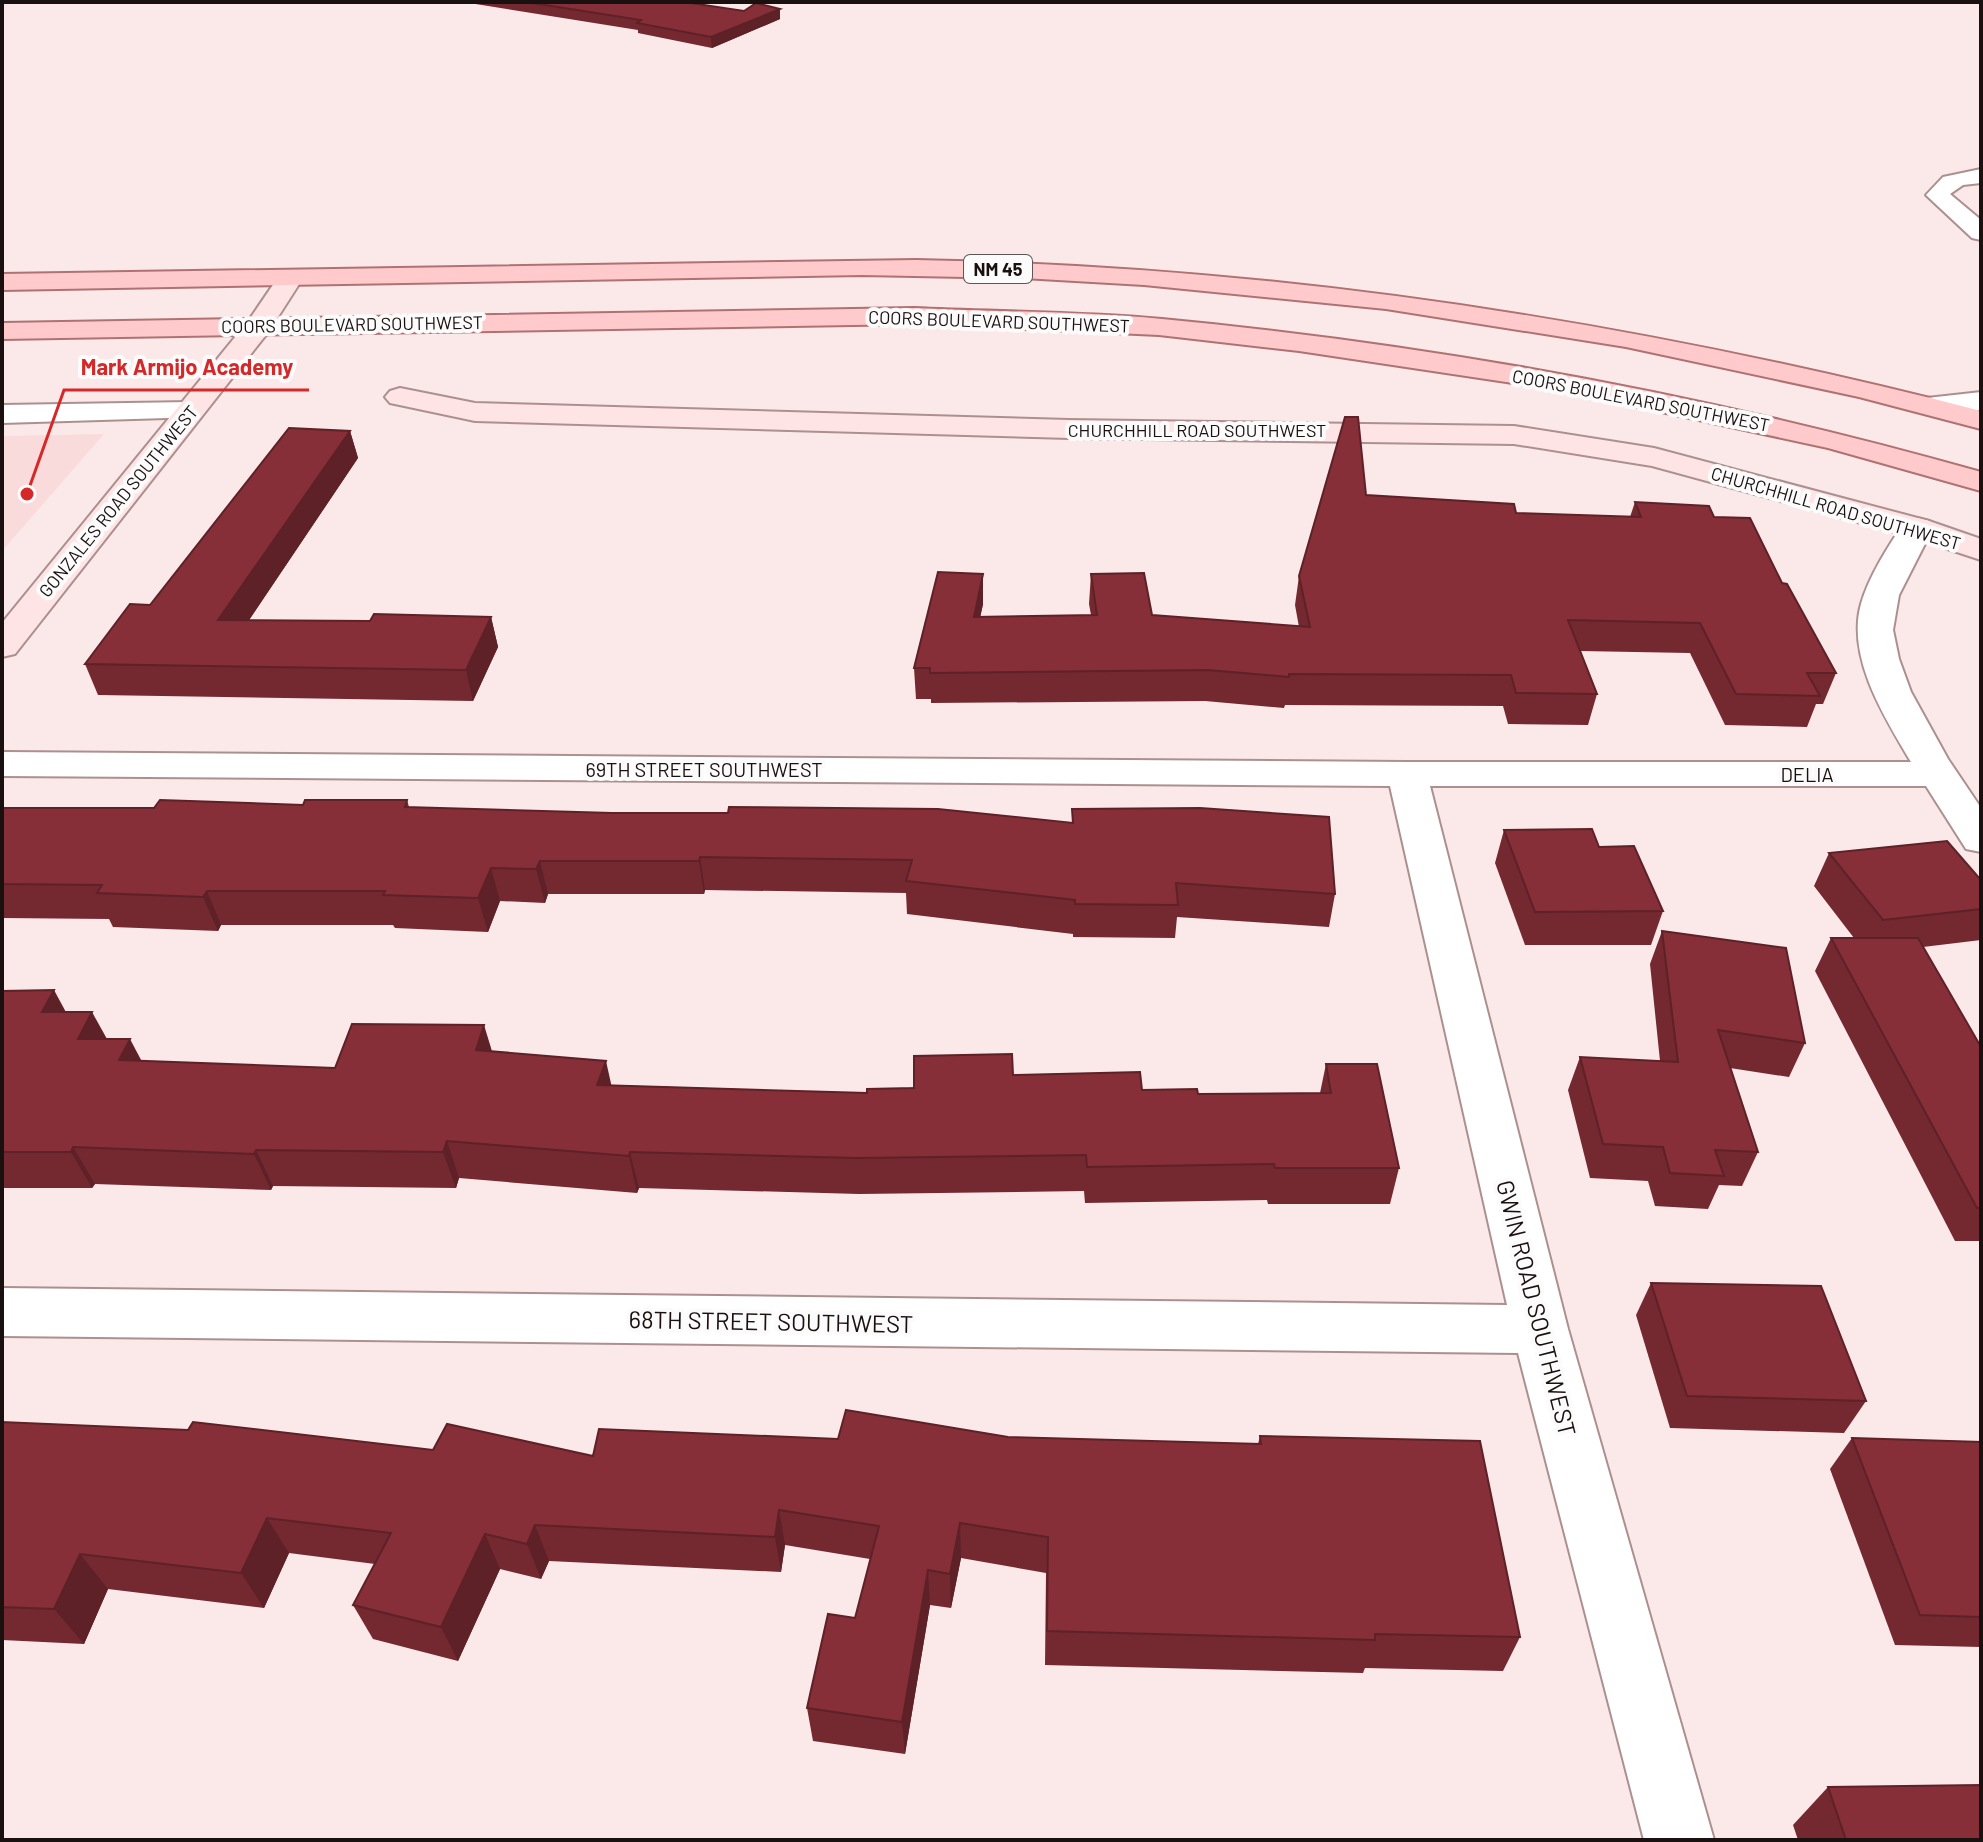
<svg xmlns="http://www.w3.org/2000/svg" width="1983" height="1842" viewBox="0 0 1983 1842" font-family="Barlow,sans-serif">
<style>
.built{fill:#fadbdb}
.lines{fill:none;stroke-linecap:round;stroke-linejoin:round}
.street-casing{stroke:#ac9090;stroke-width:4}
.secondary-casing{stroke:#ac9090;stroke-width:4}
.primary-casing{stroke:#af7273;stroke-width:4}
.street{fill:#fff;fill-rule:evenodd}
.secondary{fill:#ffe4e5;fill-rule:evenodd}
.primary{fill:#ffcacb;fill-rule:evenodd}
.wall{fill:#742830}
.shaded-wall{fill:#5e2127}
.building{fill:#872f38;stroke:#5e2127;stroke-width:2}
.labels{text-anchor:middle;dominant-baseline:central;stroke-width:8;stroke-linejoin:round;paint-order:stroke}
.shield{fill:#fbfbfb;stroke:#5e5656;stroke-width:2}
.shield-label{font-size:18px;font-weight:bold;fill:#1a1010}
.far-street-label{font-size:18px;fill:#1a1010;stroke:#fbfbfb}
.street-label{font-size:20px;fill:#1a1010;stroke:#fbfbfb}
.near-street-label{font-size:24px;fill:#1a1010;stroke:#fbfbfb}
.leader{fill:none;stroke:#d62828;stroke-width:3}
.callout-dot{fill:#d62828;stroke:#fbfbfb;stroke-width:3}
.callout-label{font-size:22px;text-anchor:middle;font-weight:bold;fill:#d62828;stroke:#fbfbfb;stroke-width:8;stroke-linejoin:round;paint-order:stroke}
</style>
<rect width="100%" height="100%" fill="#fbe9e9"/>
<path class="built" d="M104,434L2,551V436Z"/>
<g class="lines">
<defs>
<g id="street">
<path d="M1981,169V183L1963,185L1950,194L1981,220V240L1972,238L1926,195L1943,177Z"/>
<path d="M1981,392V410L1928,414L1918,411L1913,405L1918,399Z"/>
<path d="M190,402L200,405L205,411L200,417L2,423V405Z"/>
<path d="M1917,518L1929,521L1933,528L1899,595L1893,630L1899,659L1911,692L1948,759L1981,808V852L1966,849L1926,786H1430L1568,1329L1714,1840H1644L1518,1353L2,1336V1288L1507,1305L1390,786L2,776V752L1407,762H1911C1885,718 1846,657 1861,604C1869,576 1889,545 1905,521Z"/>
</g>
<g id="secondary">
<path d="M290,270L299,273L303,278L269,331L15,654L2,657V623L249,320L281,273Z"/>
<path d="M400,388L475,403L1069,420L1514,426L1654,448L1929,521L1981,539V560L1905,535L1652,466L1514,444L1069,438L475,421L390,403L385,397L390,391Z"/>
</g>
<g id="primary">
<path d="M916,260C1277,266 1632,321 1981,411V429L1859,397L1626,347L1386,309L1144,285L1023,278L862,275L2,290V274Z"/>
<path d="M914,308C996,312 1080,311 1162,319C1439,345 1713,396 1981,472V491L1828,448L1560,390L1299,351L1159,335L914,324L2,339V323Z"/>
</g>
</defs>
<use href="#street" class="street-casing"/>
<use href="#secondary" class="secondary-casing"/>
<use href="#primary" class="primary-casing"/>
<use href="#street" class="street"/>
<use href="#secondary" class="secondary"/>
<use href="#primary" class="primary"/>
</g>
<g class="wall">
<path d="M463,2H684L744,11L780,9V19L712,48L638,33V30Z"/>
<path d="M350,431L358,458L249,620L370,621L491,617L498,647L473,701L98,695L85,664L150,605Z"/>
<path d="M1366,495L1516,513L1630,517L1635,502L1714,517L1782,583L1836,673L1823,704H1816L1807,727L1725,725L1690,653L1580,651L1597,694L1588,725L1508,724L1503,706L1285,705L1284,708L1205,701L931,703V699H916L914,668L983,574V604L980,617L1091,615L1089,604L1091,574L1152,615L1299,627L1295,605L1299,576Z"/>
<path d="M407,800L409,807L612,813L1072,823V809L1335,894L1329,927L1177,917L1175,938L1073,937V934L907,914L906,893L705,890L704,894H548L545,903L500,901L488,932L395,928L393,925H221L218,931L113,927L109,919L2,918V808H154L303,805Z"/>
<path d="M1504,830L1599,847L1663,911L1651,945H1525L1495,863Z"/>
<path d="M1829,853L1981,880V940L1923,947L1981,1047V1241H1955L1815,971L1831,938H1854L1814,886Z"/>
<path d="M1662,931L1805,1043L1789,1077L1730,1068L1758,1152L1742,1186L1719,1185L1708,1209L1655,1206L1648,1181L1590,1178L1568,1090L1580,1057L1660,1061L1650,964Z"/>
<path d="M2,991L66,1012L141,1061L335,1068L492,1051L611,1085L867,1093L1013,1075L1142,1090L1198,1094L1320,1093L1326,1064L1399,1168L1390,1204H1268L1267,1200L1085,1203L1084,1191L859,1194L639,1188L637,1193L459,1178L456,1188L273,1186L271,1190L95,1184L92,1188H2Z"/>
<path d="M1651,1283L1866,1401L1844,1433L1670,1428L1636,1315Z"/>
<path d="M2,1422L433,1450L593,1456L838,1439L1008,1437L1258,1444L1260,1436L1520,1637L1503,1671L1365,1668L1363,1673L1045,1665L1046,1573L961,1558L951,1608L930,1605L905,1754L813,1741L807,1708L855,1618L870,1559L785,1545L781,1572L549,1561L541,1579L500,1569L458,1661L373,1639L353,1605L375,1564L289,1553L264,1608L108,1589L84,1644L2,1640Z"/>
<path d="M1852,1438L1981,1442V1647L1895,1645L1830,1469Z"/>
<path d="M1828,1787L1981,1840H1798L1793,1825Z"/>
</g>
<g class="shaded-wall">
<path d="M780,9V19L712,48L711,37Z"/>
<path d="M350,431L358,458L229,650L218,620Z"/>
<path d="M983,574V604L974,647V617Z"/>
<path d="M491,617L498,647L473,701L466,670Z"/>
<path d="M700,857L705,890L704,894L699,861Z"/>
<path d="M540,861L548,894L545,903L536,869Z"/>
<path d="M491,868L500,901L488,932L478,898Z"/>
<path d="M207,891L221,925L218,931L203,897Z"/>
<path d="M54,990L74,1027L42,1012Z"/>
<path d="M92,1012L112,1048L78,1039Z"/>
<path d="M484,1025L495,1061L476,1050Z"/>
<path d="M130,1039L149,1075L119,1060Z"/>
<path d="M606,1061L614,1097L597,1085Z"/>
<path d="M447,1141L459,1178L456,1188L443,1152Z"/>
<path d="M73,1147L95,1184L92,1188L71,1152Z"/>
<path d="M256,1150L273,1186L271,1190L254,1154Z"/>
<path d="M630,1152L639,1188L637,1193L629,1156Z"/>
<path d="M779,1510L785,1545L781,1572L775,1537Z"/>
<path d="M267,1518L289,1553L264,1608L241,1573Z"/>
<path d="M960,1523L961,1558L951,1608L950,1574Z"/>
<path d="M535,1525L549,1561L541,1579L527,1544Z"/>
<path d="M485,1534L500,1569L458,1661L441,1627Z"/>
<path d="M80,1554L108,1589L84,1644L54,1609Z"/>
<path d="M928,1570L930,1605L905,1754L902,1722Z"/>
</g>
<g class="building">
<path d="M526,2H684L744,11L756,3L780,9L711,37L637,23L641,20Z"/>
<path d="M1345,417H1358L1366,495L1514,504L1516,513L1641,517L1635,502L1709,506L1714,517L1750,518L1782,583L1787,584L1836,673H1807L1820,696L1736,694L1700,623L1568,620L1597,694L1516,693L1511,675L1289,674V677L1208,670L930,673V668H914L938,572L983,574L974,617L1097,615L1091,574L1144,573L1152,615L1310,627L1299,576Z"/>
<path d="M289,428L350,431L218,620L370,621L374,614L491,617L466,670L85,664L130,604L150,605Z"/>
<path d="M160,800L303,805L305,800H407L405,807L612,813H728L729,807L938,809L1073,823L1072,809L1200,808L1329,817L1335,894L1176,883L1178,905L1075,904V900L906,881L912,860L700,857L699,861H540L536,869L491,868L478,898L383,895L385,891H207L203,897L97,893L102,885L2,884V808H154Z"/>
<path d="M1592,829L1599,847L1634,846L1663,911L1535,912L1504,830Z"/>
<path d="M1947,841L1981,880V909L1883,920L1829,853Z"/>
<path d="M1662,931L1786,948L1805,1043L1718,1030L1758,1152L1715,1150L1724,1176L1670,1173L1663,1147L1603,1144L1580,1057L1678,1062Z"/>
<path d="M1831,938H1918L1981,1047V1208H1977Z"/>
<path d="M54,990L42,1012H92L78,1039H130L119,1060L335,1068L352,1024L484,1025L476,1050L606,1061L597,1085L867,1093V1089L914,1088V1056L1012,1054L1013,1075L1140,1072L1142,1090L1197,1089L1198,1094L1331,1093L1326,1064H1377L1399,1168H1275L1274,1164L1087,1167L1086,1155L856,1158L630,1152L629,1156L447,1141L443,1152L256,1150L254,1154L73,1147L71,1152H2V991Z"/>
<path d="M1651,1283L1821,1286L1866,1401L1687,1396Z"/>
<path d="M846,1410L1008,1437L1261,1444L1260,1436L1480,1441L1520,1637L1375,1634V1640L1047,1631L1048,1537L960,1523L950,1574L928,1570L902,1722L807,1708L828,1614L855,1618L879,1526L779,1510L775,1537L535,1525L527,1544L485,1534L441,1627L353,1605L391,1533L267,1518L241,1573L80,1554L54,1609L2,1607V1422L188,1430L193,1422L433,1450L447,1424L593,1456L599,1429L838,1439Z"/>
<path d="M1852,1438L1981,1442V1617L1920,1615Z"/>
<path d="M1981,1785V1840H1846L1828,1787Z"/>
</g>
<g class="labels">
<rect class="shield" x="964" y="255" width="68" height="28" rx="6"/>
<g class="shield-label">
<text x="998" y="269">NM 45</text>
</g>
<g class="far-street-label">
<text transform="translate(999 321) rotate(2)">COORS BOULEVARD SOUTHWEST</text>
<text transform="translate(352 324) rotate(-1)">COORS BOULEVARD SOUTHWEST</text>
<text transform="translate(1641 400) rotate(11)">COORS BOULEVARD SOUTHWEST</text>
<text x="1197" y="430">CHURCHHILL ROAD SOUTHWEST</text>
<text transform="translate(118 501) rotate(-51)">GONZALES ROAD SOUTHWEST</text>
<text transform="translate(1836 508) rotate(16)">CHURCHHILL ROAD SOUTHWEST</text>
</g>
<g class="street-label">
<text x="704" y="769">69TH STREET SOUTHWEST</text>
<text x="1807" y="774">DELIA</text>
</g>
<g class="near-street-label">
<text transform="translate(1537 1308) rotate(76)">GWIN ROAD SOUTHWEST</text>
<text transform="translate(771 1321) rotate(1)">68TH STREET SOUTHWEST</text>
</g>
</g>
<path class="leader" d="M27 494L64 390H309"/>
<circle class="callout-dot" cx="27" cy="494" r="8"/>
<g class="callout-label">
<text x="187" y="375">Mark Armijo Academy</text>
</g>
<rect width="1983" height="1842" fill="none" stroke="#1a1010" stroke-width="8"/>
</svg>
